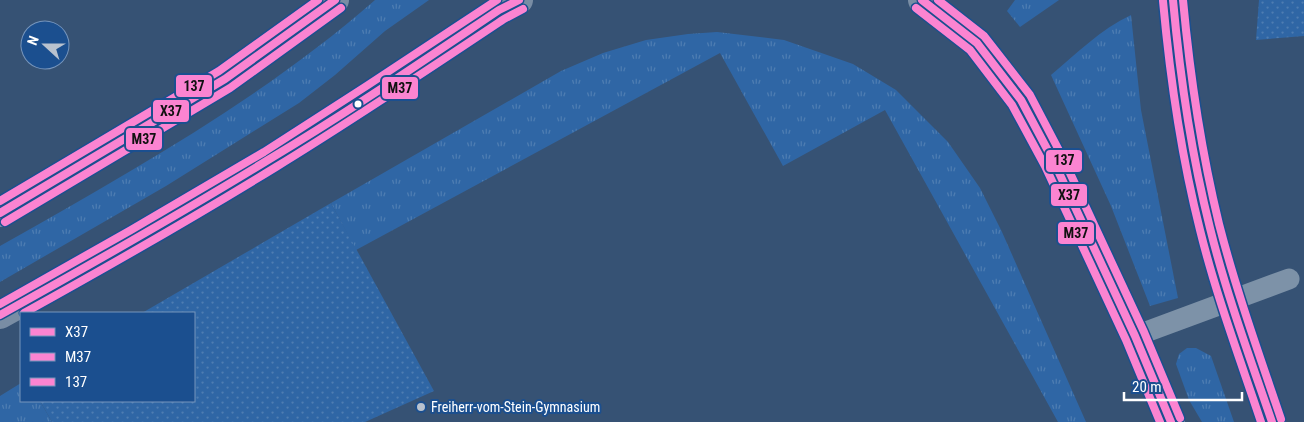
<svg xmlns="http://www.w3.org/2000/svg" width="1304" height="422" viewBox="0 0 1304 422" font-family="'Roboto Condensed',sans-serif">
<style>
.grass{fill:url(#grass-tufts)}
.park{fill:url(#park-dots)}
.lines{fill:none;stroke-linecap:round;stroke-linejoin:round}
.service{stroke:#7d92a8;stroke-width:21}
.secondary{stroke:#798da4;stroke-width:28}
.bus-1-casing{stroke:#1b4f8f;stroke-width:11}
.bus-2-casing{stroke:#1b4f8f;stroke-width:11}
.bus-3-casing{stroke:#1b4f8f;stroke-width:11}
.bus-1{stroke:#fb84d1;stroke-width:8}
.bus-2{stroke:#fb84d1;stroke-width:8}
.bus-3{stroke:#fb84d1;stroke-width:8}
.bus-dot{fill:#fff;stroke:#1b4f8f;stroke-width:2}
.poi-dot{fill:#b9c2ce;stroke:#1b4f8f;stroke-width:2}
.labels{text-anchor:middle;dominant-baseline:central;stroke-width:4;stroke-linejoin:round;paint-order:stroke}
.poi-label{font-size:14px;fill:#fff;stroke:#1b4f8f;text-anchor:start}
.line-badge{stroke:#1b4f8f;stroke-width:2}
.pale-badge-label{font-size:14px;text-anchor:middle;font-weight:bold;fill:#111}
</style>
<defs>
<pattern id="grass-tufts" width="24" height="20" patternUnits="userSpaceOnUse" patternTransform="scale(1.25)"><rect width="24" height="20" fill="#2f66a5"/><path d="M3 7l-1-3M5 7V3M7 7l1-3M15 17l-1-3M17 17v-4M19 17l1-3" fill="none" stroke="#4e7db2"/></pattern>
<pattern id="park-dots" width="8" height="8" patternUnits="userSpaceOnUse" patternTransform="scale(1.25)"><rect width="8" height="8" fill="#2f66a5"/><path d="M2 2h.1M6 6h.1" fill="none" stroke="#4e7db2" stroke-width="1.8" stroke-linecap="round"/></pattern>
</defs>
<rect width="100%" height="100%" fill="#365274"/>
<g class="grass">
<path d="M375,0H429L385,31L335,75L299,103L166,186L0,282V246C130,172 262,99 375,0Z"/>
<path d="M1015,0H1059L1020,27L1007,11Z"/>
<path d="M1131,15L1141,110L1178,298L1150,306L1111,206L1051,75C1076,54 1101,29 1131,15Z"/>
<path d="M717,32L784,40L853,64L896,90L948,142L980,188L1002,232L1086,422H1058L885,110L783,166L720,53L356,250L331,203L561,71L603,53L646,40L688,34Z"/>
<path d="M1187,348H1196L1211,356L1234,422H1202L1189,400L1176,364L1179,354Z"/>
<path d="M21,383V401H40L52,422H0V396Z"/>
</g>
<g class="park">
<path d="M1259,0H1304V36L1256,40Z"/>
<path d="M331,203L434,391L365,422H52L40,401H194V313H142Z"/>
</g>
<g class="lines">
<path class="service" d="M1135,336L1289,279"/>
<g class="secondary">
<path d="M922,0L977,43L1010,84L1021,100L1054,162L1135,336L1171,422"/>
<path d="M1173,0C1179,77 1191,155 1210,229C1228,295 1250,358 1272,422"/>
<path d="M0,213L66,175L225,79L335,0"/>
<path d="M0,315C121,248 241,180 356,105C404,74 451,42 499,10L519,0"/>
</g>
<defs>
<g id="bus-1">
<path d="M922,0L977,43L1021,100L1054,162L1135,336L1171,422"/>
<path d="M1173,0C1180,77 1191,153 1210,228C1226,293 1250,358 1272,422"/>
<path d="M0,213L225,79L335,0"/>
<path d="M0,315C90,265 180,214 268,160C347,113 423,61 499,10L519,0"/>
</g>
<g id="bus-2">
<path d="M1163,1C1170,78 1181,155 1200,230C1216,295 1240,359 1261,422"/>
<path d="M916,8L970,50L1012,105L1045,166L1126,340L1160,422"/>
<path d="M5,222L230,88L341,8"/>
<path d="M24,313C109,266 193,218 276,167C353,120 429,69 504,19L523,9"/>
</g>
<g id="bus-3">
<path d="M938,0L984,36L1030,95L1063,158L1144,332L1180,418"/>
<path d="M1183,0C1190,76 1201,150 1219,224C1236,290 1259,354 1281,419"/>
<path d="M0,201L219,71L318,0"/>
<path d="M0,304L131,230L264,152L368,85L497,0"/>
</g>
</defs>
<use href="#bus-1" class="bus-1-casing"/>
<use href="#bus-2" class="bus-2-casing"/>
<use href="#bus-3" class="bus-3-casing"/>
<use href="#bus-1" class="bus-1"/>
<use href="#bus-2" class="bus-2"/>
<use href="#bus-3" class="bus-3"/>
</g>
<circle class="bus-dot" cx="358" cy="104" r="4.5"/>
<circle class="poi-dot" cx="421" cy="407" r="5"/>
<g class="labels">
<g class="poi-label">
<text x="431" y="407">Freiherr-vom-Stein-Gymnasium</text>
</g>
</g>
<g class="line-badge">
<rect x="175" y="74" width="38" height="24" rx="5" fill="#fb84d1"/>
<rect x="381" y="76" width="38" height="24" rx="5" fill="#fb84d1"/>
<rect x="152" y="99" width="38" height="24" rx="5" fill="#fb84d1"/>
<rect x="125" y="127" width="38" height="24" rx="5" fill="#fb84d1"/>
<rect x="1045" y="149" width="38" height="24" rx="5" fill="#fb84d1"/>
<rect x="1050" y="183" width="38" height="24" rx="5" fill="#fb84d1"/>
<rect x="1057" y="221" width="38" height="24" rx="5" fill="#fb84d1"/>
</g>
<g class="pale-badge-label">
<text x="194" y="91">137</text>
<text x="400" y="93">M37</text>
<text x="171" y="116">X37</text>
<text x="144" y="144">M37</text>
<text x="1064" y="165">137</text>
<text x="1069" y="200">X37</text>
<text x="1076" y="238">M37</text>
</g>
<rect x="20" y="312" width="175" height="90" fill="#1b4f8f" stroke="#7695bc"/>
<rect x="30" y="328" width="25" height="8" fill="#fb84d1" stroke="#7695bc"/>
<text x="65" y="337" font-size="15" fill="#ffffff">X37</text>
<rect x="30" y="353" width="25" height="8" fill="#fb84d1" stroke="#7695bc"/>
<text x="65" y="362" font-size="15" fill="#ffffff">M37</text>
<rect x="30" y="378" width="25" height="8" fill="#fb84d1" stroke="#7695bc"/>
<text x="65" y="387" font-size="15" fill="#ffffff">137</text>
<g transform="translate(45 45) rotate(291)"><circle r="24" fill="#1b4f8f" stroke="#7695bc"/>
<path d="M0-4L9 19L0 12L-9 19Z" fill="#b9c2ce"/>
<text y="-8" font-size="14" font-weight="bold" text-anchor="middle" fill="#ffffff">N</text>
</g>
<path d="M1124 392v8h118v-8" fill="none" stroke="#ffffff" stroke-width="2.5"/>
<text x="1132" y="392" font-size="15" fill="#ffffff" stroke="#1b4f8f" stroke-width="4" paint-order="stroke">20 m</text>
</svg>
